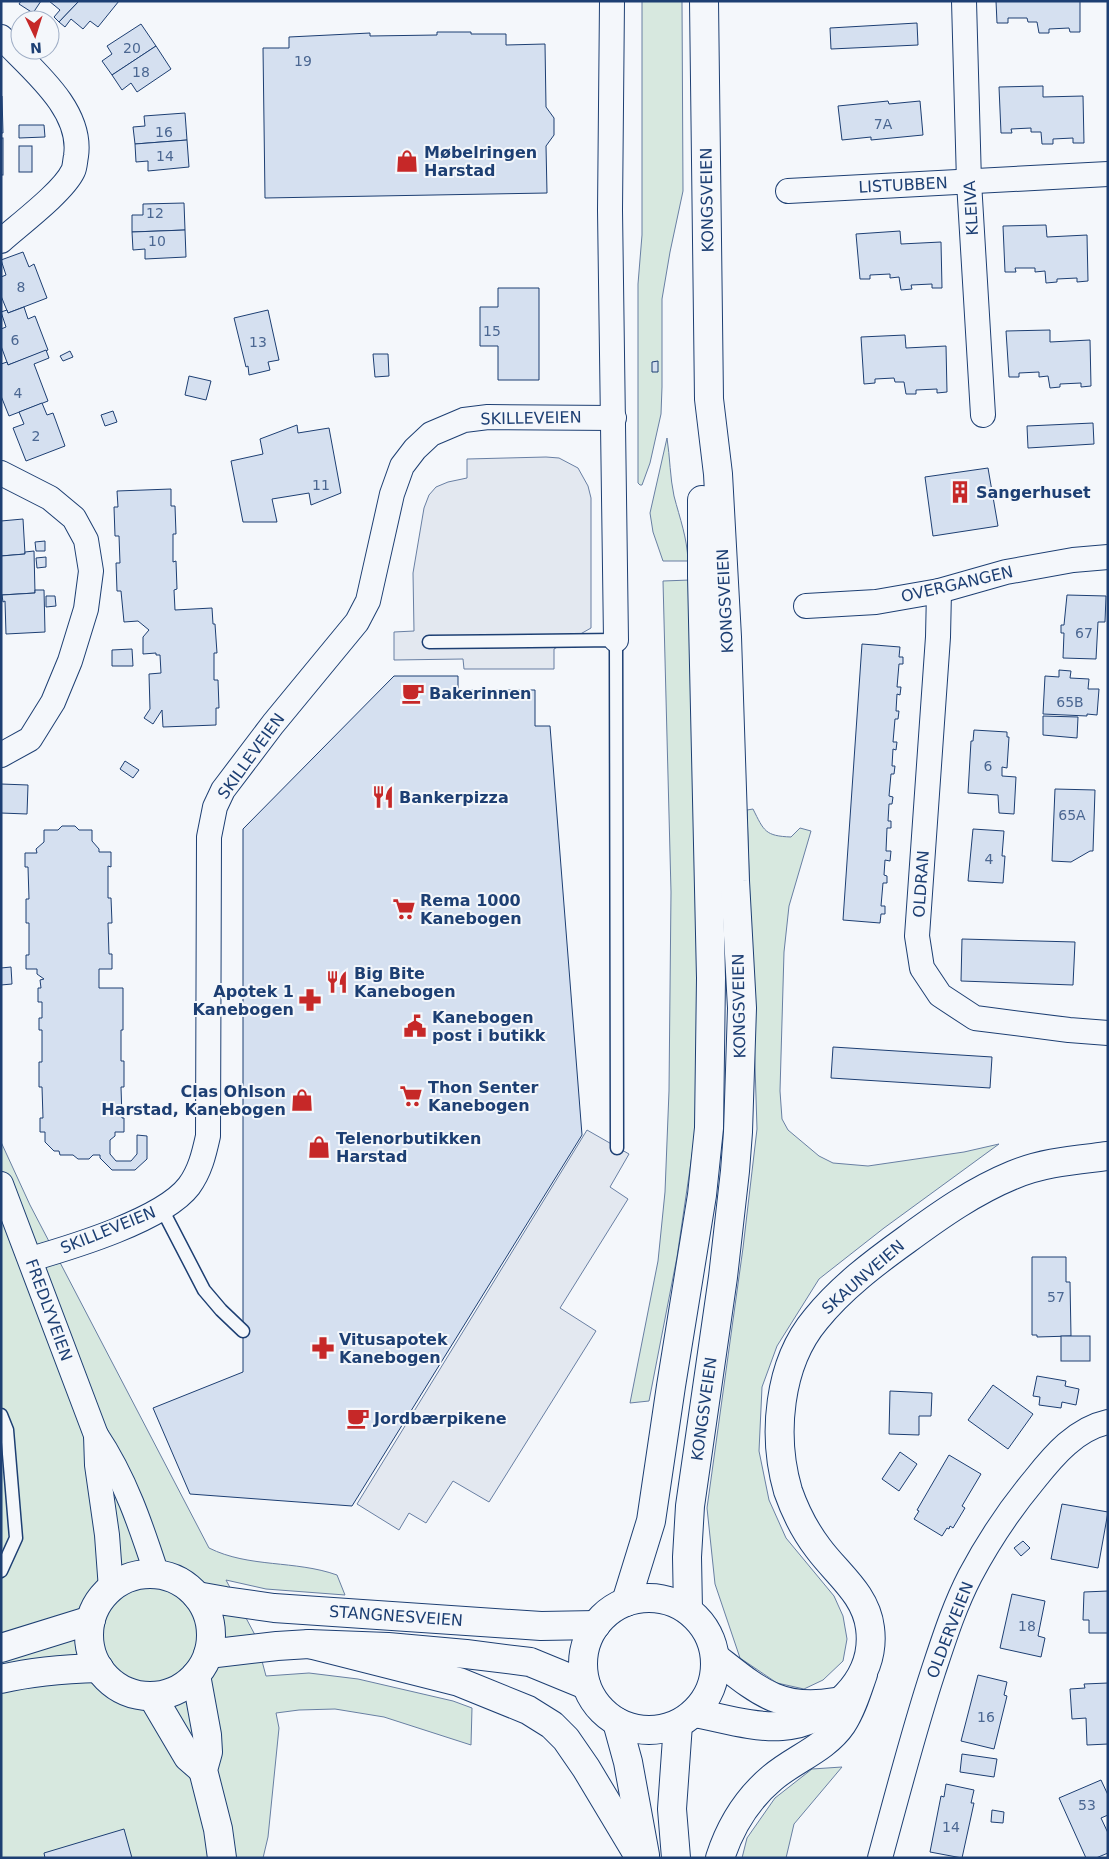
<svg xmlns="http://www.w3.org/2000/svg" width="1109" height="1859" viewBox="0 0 1109 1859" font-family="'DejaVu Sans',sans-serif">
<style>
.green{fill:#d7e8df;stroke:#687fa3}
.parking{fill:#e3e8f0;stroke:#687fa3}
.building{fill:#d5e0f0;stroke:#1d3f73}
.lines{fill:none;stroke-linecap:round;stroke-linejoin:round}
.lane-casing{stroke:#1d3f73;stroke-width:15}
.street-casing{stroke:#1d3f73;stroke-width:26}
.secondary-casing{stroke:#1d3f73;stroke-width:30}
.primary-casing{stroke:#1d3f73;stroke-width:30}
.highway-casing{stroke:#1d3f73;stroke-width:30}
.lane{stroke:#f4f7fb;stroke-width:12}
.street{stroke:#f4f7fb;stroke-width:24}
.secondary{stroke:#f4f7fb;stroke-width:28}
.primary{stroke:#f4f7fb;stroke-width:28}
.highway{stroke:#f4f7fb;stroke-width:28}
.labels{text-anchor:middle;dominant-baseline:central;stroke-width:4;stroke-linejoin:round;paint-order:stroke}
.number-label{font-size:14px;fill:#4b6792}
.poi-label{font-size:16px;font-weight:bold;fill:#1d3f73;stroke:#f4f7fb;text-anchor:start}
.street-label{font-size:16px;fill:#1d3f73;stroke:#f4f7fb}
</style>
<rect width="100%" height="100%" fill="#f4f7fb"/>
<g class="green">
<path d="M642,1H682L683,191L670,252L662,299V387L661,414L650,463L642,485H640L638,483V284L642,235Z"/>
<path d="M667,438C670,457 670,478 674,496C680,519 687,537 688,561H663L653,532L650,513Z"/>
<path d="M690,580L698,1026L696,1128L677,1257L649,1401L630,1403L658,1261L665,1192L669,1091L671,892L663,581Z"/>
<path d="M753,809C764,831 765,836 791,837L800,828L811,831L789,906L784,952L780,1091L782,1119L788,1130L819,1156L833,1163L868,1166L964,1152L999,1144L884,1228L819,1279L777,1346L762,1387L759,1451L769,1500L786,1538L834,1596L843,1616L847,1639L843,1661L823,1680L804,1689L777,1683L740,1658L715,1584L707,1508L743,1248L757,1129L747,810Z"/>
<path d="M1,1142L30,1205L209,1548C249,1568 295,1560 337,1575L345,1595L266,1589L226,1580L255,1635L266,1676L309,1673L358,1679L453,1701L472,1708L471,1745L384,1717L335,1709L299,1710L276,1713L279,1728L268,1837L263,1858H1Z"/>
<path d="M842,1767L794,1824L786,1858H742L747,1838L775,1798L812,1769Z"/>
</g>
<g class="parking">
<path d="M546,457L559,458L578,468L588,486L591,498V628L554,649V669H464L463,659L394,660V632L414,631L413,573L424,508L429,495L436,487L448,482L467,478V459Z"/>
<path d="M587,1130L629,1154L610,1187L628,1199L560,1308L596,1331L489,1502L453,1481L426,1523L409,1513L399,1530L357,1504Z"/>
</g>
<g class="building">
<path d="M21,1H41L33,13L19,4Z"/>
<path d="M49,1H79L59,22L54,17L60,10Z"/>
<path d="M79,1H119L98,27L90,21L83,29L71,19L65,27L59,22Z"/>
<path d="M996,1H1080V32H1070L1069,28L1049,29V33H1039L1037,22H1028L1027,18H1008V23H997Z"/>
<path d="M917,23L918,45L831,49L830,28Z"/>
<path d="M141,24L156,46L112,75L102,61L112,54L107,46Z"/>
<path d="M437,32H471V34H506V45L545,44L546,107L554,118V135L546,146L547,193L265,198L263,48H289V37L370,33V36L437,35Z"/>
<path d="M156,46L171,69L137,92L131,83L122,90L112,75Z"/>
<path d="M1043,86V97L1083,96L1084,143H1073V138L1053,139V144H1042L1041,132H1031V128L1011,129L1012,133H1001L999,87Z"/>
<path d="M1,96H2L3,133H1Z"/>
<path d="M888,101L889,104L920,101L923,135L871,140V137L842,140L838,106Z"/>
<path d="M185,113L187,140L135,144L133,127L145,126L144,116Z"/>
<path d="M19,125H44L45,137L19,138Z"/>
<rect x="1" y="138" width="2" height="37"/>
<path d="M187,140L189,167L148,171V161L136,162L135,144Z"/>
<rect x="19" y="146" width="13" height="26"/>
<path d="M184,203L185,230L132,232V215H143V204Z"/>
<path d="M1046,225L1047,237L1087,235L1088,281L1077,282V278L1057,279V282L1046,283L1045,271L1035,272V268H1015L1016,272H1005L1003,226Z"/>
<path d="M185,230L186,257L145,259V249L133,250L132,232Z"/>
<path d="M900,231L901,244L941,242L942,288H932V284L911,285L912,289L901,290L899,277L890,278V274L870,275V279H860L856,234Z"/>
<path d="M23,252L29,267L34,264L47,298L8,313L1,296V277L6,275L1,260Z"/>
<path d="M498,288H539V380H498V346H480V307H498Z"/>
<path d="M24,307L28,319L35,316L48,350L8,365L1,346V329L6,327L1,312L7,310L8,313Z"/>
<path d="M268,310L279,360L268,362L270,370L249,375L248,366L246,367L234,318Z"/>
<path d="M1050,330V342L1090,340L1091,386L1081,387V383L1060,384V387L1050,388L1048,376L1039,377V372L1019,373V377H1009L1006,331Z"/>
<path d="M905,335L906,348L946,346L947,392L937,393V389L916,390V394H906L904,382H895L894,378L875,379V383L864,384L861,337Z"/>
<path d="M46,350L49,358L34,364L48,401L9,416L1,396V364L7,362L8,365Z"/>
<path d="M70,351L73,357L63,361L60,356Z"/>
<path d="M373,354H388L389,376L375,377Z"/>
<path d="M658,361V372H652V362Z"/>
<path d="M189,376L211,381L206,400L185,395Z"/>
<path d="M42,403L47,415L53,413L65,446L26,461L13,428L24,424L19,412Z"/>
<path d="M113,411L117,422L105,426L101,415Z"/>
<path d="M1093,423L1094,444L1028,448L1027,426Z"/>
<path d="M297,425L298,433L329,428L341,493L311,505L309,493L272,499L277,522H243L231,461L263,454L260,439Z"/>
<path d="M988,468L998,526L933,536L925,477Z"/>
<path d="M171,489V506H175L176,534H173V562L176,561L177,589L174,590L175,610L212,608L213,624H215L217,653H214V680H218L219,708H216V725L163,727L162,710L153,724L144,718L150,709L149,674L161,673L160,655H156V653L143,654V637L149,630L138,621L124,622L121,591H117L116,563H120L119,536H115L114,507H118L117,491Z"/>
<path d="M23,519L25,554L1,556V521Z"/>
<path d="M45,541V551H36L35,542Z"/>
<path d="M34,551L35,593L1,595V556L25,554V552Z"/>
<path d="M46,557V567L37,568L36,558Z"/>
<path d="M35,590H44L45,632L6,634L5,601L3,602L2,595L35,593Z"/>
<path d="M1067,595L1106,596L1105,622H1098L1096,659L1063,658L1064,633H1061V625H1064Z"/>
<path d="M46,596H55L56,606L46,607Z"/>
<path d="M862,644L900,647L899,657H903V664H899L897,687H901L900,695L897,694L896,711H899L898,719H895L893,742H897L896,750L893,749L892,766H895L894,774H891L889,796L893,797L892,804H889L888,821H891V828H887L886,851H891L890,861L885,860L884,875L887,876V883H883L881,906H885V914H881L880,923L843,920Z"/>
<path d="M132,649L133,666H112V650Z"/>
<path d="M1059,670L1071,671L1070,678L1089,679L1088,689H1099L1097,715L1087,714V716L1043,714L1045,676L1059,677Z"/>
<path d="M394,676H458V690H535V726H550L582,1135L352,1506L190,1494L153,1408L243,1372V829Z"/>
<path d="M1043,716L1078,717L1077,738L1043,735Z"/>
<path d="M974,730L1007,732V737H1009L1007,768L1002,767V776L1016,777L1014,814L999,813L998,795L968,793L971,741H973Z"/>
<path d="M125,761L139,770L133,778L120,769Z"/>
<path d="M1,784L28,785L27,814L1,813Z"/>
<path d="M1055,789L1095,790L1093,851H1090L1071,862L1052,861Z"/>
<path d="M62,826H75L79,830H92V841L99,849V852H111V867L108,866V898H111L112,923H108L109,954H112V969H99V988H123V1030H121V1061H124V1087H121L122,1118H124V1132H115V1136L110,1140V1154L116,1161H131L137,1154V1135L147,1136V1159L135,1170H112L100,1158V1155H93L89,1159H78L73,1155H60L59,1151H54L45,1142V1132H40V1118H43L42,1087H39V1062H42V1030H39V1018H42V1002H38V988H41L40,980L44,979L37,974V969H26V955H29V923H26V899H29L28,867H25V853H37L36,849L44,842V830H58Z"/>
<path d="M973,829L1004,831L1002,856H1005L1003,883L968,881Z"/>
<path d="M962,939L1075,942L1073,985L961,981Z"/>
<path d="M11,967L12,984L1,985V968Z"/>
<path d="M833,1047L992,1057L990,1088L831,1078Z"/>
<path d="M1032,1257H1066V1282H1070L1071,1336L1037,1337V1335H1032Z"/>
<rect x="1061" y="1336" width="29" height="25"/>
<path d="M1037,1376L1066,1381L1065,1386L1079,1389L1076,1405L1062,1402L1061,1408L1039,1405L1040,1397L1033,1396Z"/>
<path d="M993,1385L1033,1414L1008,1449L968,1420Z"/>
<path d="M890,1391L932,1393L931,1416H919V1435L889,1434Z"/>
<path d="M900,1452L917,1464L899,1491L882,1479Z"/>
<path d="M949,1455L981,1474L962,1506L965,1508L953,1528L950,1526L949,1529L947,1528L942,1536L914,1519L919,1511L917,1510Z"/>
<path d="M1062,1504L1108,1512L1098,1568L1051,1559Z"/>
<path d="M1023,1541L1030,1548L1021,1556L1014,1548Z"/>
<path d="M1108,1591V1633H1089V1620H1083L1084,1592Z"/>
<path d="M1012,1594L1045,1601L1038,1636L1045,1638L1041,1657L1000,1648Z"/>
<path d="M978,1675L1007,1682L1004,1695L1007,1696L994,1749L961,1741Z"/>
<path d="M1108,1683V1744L1087,1745L1086,1718L1072,1719L1070,1689L1085,1688L1084,1684Z"/>
<path d="M962,1754L997,1759L994,1777L960,1772Z"/>
<path d="M1101,1780L1108,1795V1815L1101,1818L1108,1833V1853L1096,1858H1086L1059,1798Z"/>
<path d="M946,1784L974,1790L971,1803H974L962,1858L930,1852L941,1796L944,1797Z"/>
<path d="M992,1810L1004,1812L1003,1823L991,1822Z"/>
<path d="M124,1829L132,1858H45L44,1853Z"/>
</g>
<g class="lines">
<defs>
<g id="lane">
<path d="M429,642L616,640L617,1148"/>
<path d="M162,1209L204,1290L221,1310L243,1331"/>
<path d="M1,1415L7,1430L16,1538L1,1571"/>
</g>
<g id="street">
<path d="M612,1L610,210L616,640"/>
<path d="M964,1L969,182L983,415"/>
<path d="M1,37C31,69 83,109 76,156C75,161 75,167 73,171C63,192 20,224 1,241"/>
<path d="M788,191L1108,174"/>
<path d="M1,473L50,498L74,518L86,540L91,571L86,609L70,661L53,702L30,739L1,755"/>
<path d="M939,591L938,637L917,936L922,968L940,995L975,1018L1069,1030L1108,1033"/>
<path d="M806,606L876,602L939,591L1006,572L1073,560L1108,557"/>
<path d="M1,1184L96,1435C125,1478 141,1526 157,1575"/>
<path d="M31,1259C72,1247 163,1220 189,1186C200,1171 204,1154 208,1136L209,837L215,807L223,790L273,724L357,622L368,601L392,494L402,466L415,449L431,434L464,420L488,417L614,418"/>
<path d="M96,1435L97,1465L107,1535L111,1589"/>
<path d="M880,1858C897,1796 913,1733 933,1672C944,1639 954,1607 970,1576C988,1542 1010,1509 1035,1479C1054,1455 1076,1429 1108,1422"/>
</g>
<g id="secondary">
<path d="M716,1658C757,1690 780,1712 835,1702"/>
<path d="M196,1675L207,1735L208,1752L203,1770L218,1829L222,1858"/>
<path d="M152,1696L188,1757L203,1770"/>
<path d="M695,1713C722,1718 753,1728 782,1726C830,1723 877,1680 870,1628C866,1594 837,1574 818,1548C805,1531 795,1511 788,1491C772,1436 778,1364 816,1319C841,1288 874,1263 906,1240C940,1215 974,1191 1013,1175C1043,1162 1076,1160 1108,1156"/>
</g>
<g id="primary">
<circle cx="150" cy="1635" r="61"/>
<path d="M197,1596L225,1601L274,1608L541,1626L596,1625"/>
<path d="M1,1648L91,1620"/>
<path d="M208,1654L277,1646L309,1644L388,1647L466,1654L530,1662L586,1685"/>
<path d="M1,1679C34,1671 66,1669 99,1668"/>
</g>
<g id="highway">
<circle cx="649" cy="1664" r="66"/>
<path d="M626,1602L651,1521L671,1386L702,1195L709,1128L711,978L702,576V500"/>
<path d="M688,1610L687,1557L690,1506L723,1277L735,1171L738,1132L742,1008L735,881L727,637L718,474L709,399L704,1"/>
<path d="M309,1644L459,1682L528,1710L552,1725L566,1739L586,1768L640,1858"/>
<path d="M617,1722L628,1762L645,1855"/>
<path d="M676,1858L672,1809L678,1724"/>
<path d="M720,1858C730,1827 747,1799 772,1778C794,1759 825,1749 842,1724C852,1709 857,1691 863,1674"/>
</g>
</defs>
<use href="#lane" class="lane-casing"/>
<use href="#street" class="street-casing"/>
<use href="#secondary" class="secondary-casing"/>
<use href="#primary" class="primary-casing"/>
<use href="#highway" class="highway-casing"/>
<use href="#lane" class="lane"/>
<use href="#street" class="street"/>
<use href="#secondary" class="secondary"/>
<use href="#primary" class="primary"/>
<use href="#highway" class="highway"/>
</g>
<defs>
<symbol id="shop-bare" viewBox="-9 -9 18 18"><path d="M-5-2.5h2.3a2.7 3.5 0 0 1 5.4 0H5L5.5 6h-11ZM-1.5-2.5h3a1.5 2.3 0 0 0-3 0Z" fill="#c62828" stroke="#f4f7fb" stroke-width="2.5" paint-order="stroke"/></symbol>
<symbol id="building-bare" viewBox="-9 -9 18 18"><path d="M-4-6H4V6H1V3H-1V6H-4ZM-2.5-4.3h1.7v1.8h-1.7ZM.8-4.3h1.7v1.8H.8ZM-2.5-1h1.7V.8h-1.7ZM.8-1h1.7V.8H.8Z" fill="#c62828" stroke="#f4f7fb" stroke-width="2.5" paint-order="stroke"/></symbol>
<symbol id="cafe-bare" viewBox="-9 -9 18 18"><path d="M-5.5-4.5H6V0H3Q3 3.5 0 3.5H-2.5Q-5.5 3.5-5.5 0ZM3-3.2v2h1.7v-2ZM-6 4.5H4V6H-6Z" fill="#c62828" stroke="#f4f7fb" stroke-width="2.5" paint-order="stroke"/></symbol>
<symbol id="restaurant-bare" viewBox="-9 -9 18 18"><path d="M-5-6h1v4h1v-4h1v4h1v-4h1v5L-1.5 .5V6h-2V.5L-5-1ZM5-6V6H3V1.5H1.5Q1.5-4 5-6Z" fill="#c62828" stroke="#f4f7fb" stroke-width="2.5" paint-order="stroke"/></symbol>
<symbol id="supermarket-bare" viewBox="-9 -9 18 18"><path d="M-6-5.5h2.5l.6 2H6L4.5 2H-2.5L-4.4-4H-6ZM-1.5 3.2a1.3 1.3 0 1 0 .1 0ZM3 3.2a1.3 1.3 0 1 0 .1 0Z" fill="#c62828" stroke="#f4f7fb" stroke-width="2.5" paint-order="stroke"/></symbol>
<symbol id="pharmacy-bare" viewBox="-9 -9 18 18"><path d="M-2-6h4v4h4v4h-4v4h-4v-4h-4v-4h4Z" fill="#c62828" stroke="#f4f7fb" stroke-width="2.5" paint-order="stroke"/></symbol>
<symbol id="civic-bare" viewBox="-9 -9 18 18"><path d="M-.6-6.5H3V-4.5H.6V-3L4-1V1h2V6H-6V1h2V-1L-.6-3ZM-1.2 2.5V6h2.4V2.5Z" fill="#c62828" stroke="#f4f7fb" stroke-width="2.5" paint-order="stroke"/></symbol>
</defs>
<g fill-rule="evenodd">
<use href="#shop-bare" x="391" y="145" width="32" height="32"/>
<use href="#building-bare" x="944" y="476" width="32" height="32"/>
<use href="#cafe-bare" x="397" y="677" width="32" height="32"/>
<use href="#restaurant-bare" x="367" y="781" width="32" height="32"/>
<use href="#supermarket-bare" x="388" y="893" width="32" height="32"/>
<use href="#restaurant-bare" x="321" y="966" width="32" height="32"/>
<use href="#pharmacy-bare" x="294" y="984" width="32" height="32"/>
<use href="#civic-bare" x="399" y="1010" width="32" height="32"/>
<use href="#supermarket-bare" x="395" y="1080" width="32" height="32"/>
<use href="#shop-bare" x="286" y="1084" width="32" height="32"/>
<use href="#shop-bare" x="303" y="1131" width="32" height="32"/>
<use href="#pharmacy-bare" x="307" y="1332" width="32" height="32"/>
<use href="#cafe-bare" x="342" y="1402" width="32" height="32"/>
</g>
<g class="labels">
<g class="number-label">
<text x="132" y="48">20</text>
<text x="303" y="61">19</text>
<text x="141" y="72">18</text>
<text x="883" y="124">7A</text>
<text x="164" y="132">16</text>
<text x="165" y="156">14</text>
<text x="155" y="213">12</text>
<text x="157" y="241">10</text>
<text x="21" y="287">8</text>
<text x="492" y="331">15</text>
<text x="15" y="340">6</text>
<text x="258" y="342">13</text>
<text x="18" y="393">4</text>
<text x="36" y="436">2</text>
<text x="321" y="485">11</text>
<text x="1084" y="633">67</text>
<text x="1070" y="702">65B</text>
<text x="988" y="766">6</text>
<text x="1072" y="815">65A</text>
<text x="989" y="859">4</text>
<text x="1056" y="1297">57</text>
<text x="1027" y="1626">18</text>
<text x="986" y="1717">16</text>
<text x="1087" y="1805">53</text>
<text x="951" y="1827">14</text>
</g>
<g class="poi-label">
<text x="424" y="152">Møbelringen<tspan x="424" dy="18">Harstad</tspan></text>
<text x="976" y="492">Sangerhuset</text>
<text x="429" y="693">Bakerinnen</text>
<text x="399" y="797">Bankerpizza</text>
<text x="420" y="900">Rema 1000<tspan x="420" dy="18">Kanebogen</tspan></text>
<text x="354" y="973">Big Bite<tspan x="354" dy="18">Kanebogen</tspan></text>
<text x="294" y="991" text-anchor="end">Apotek 1<tspan x="294" dy="18">Kanebogen</tspan></text>
<text x="432" y="1017">Kanebogen<tspan x="432" dy="18">post i butikk</tspan></text>
<text x="428" y="1087">Thon Senter<tspan x="428" dy="18">Kanebogen</tspan></text>
<text x="286" y="1091" text-anchor="end">Clas Ohlson<tspan x="286" dy="18">Harstad, Kanebogen</tspan></text>
<text x="336" y="1138">Telenorbutikken<tspan x="336" dy="18">Harstad</tspan></text>
<text x="339" y="1339">Vitusapotek<tspan x="339" dy="18">Kanebogen</tspan></text>
<text x="374" y="1418">Jordbærpikene</text>
</g>
<g class="street-label">
<text transform="translate(903 185) rotate(-3)">LISTUBBEN</text>
<text transform="translate(707 200) rotate(-91)">KONGSVEIEN</text>
<text transform="translate(971 208) rotate(-93)">KLEIVA</text>
<text transform="translate(531 418) rotate(-1)">SKILLEVEIEN</text>
<text transform="translate(957 584) rotate(-13)">OVERGANGEN</text>
<text transform="translate(725 601) rotate(-93)">KONGSVEIEN</text>
<text transform="translate(251 756) rotate(-54)">SKILLEVEIEN</text>
<text transform="translate(921 884) rotate(-86)">OLDRAN</text>
<text transform="translate(739 1006) rotate(-91)">KONGSVEIEN</text>
<text transform="translate(108 1230) rotate(-22)">SKILLEVEIEN</text>
<text transform="translate(863 1277) rotate(-41)">SKAUNVEIEN</text>
<text transform="translate(49 1310) rotate(70)">FREDLYVEIEN</text>
<text transform="translate(704 1409) rotate(-82)">KONGSVEIEN</text>
<text transform="translate(396 1616) rotate(4)">STANGNESVEIEN</text>
<text transform="translate(950 1630) rotate(-69)">OLDERVEIEN</text>
</g>
</g>
<rect width="1109" height="1859" fill="none" stroke="#1d3f73" stroke-width="5"/>
<g transform="translate(35 35) rotate(176)"><circle r="24" fill="#f4f7fb" stroke="#9eadc5"/>
<path d="M0-4L9 19L0 12L-9 19Z" fill="#c62828"/>
<text y="-8" font-size="14" font-weight="bold" text-anchor="middle" fill="#1d3f73">N</text>
</g>
</svg>
